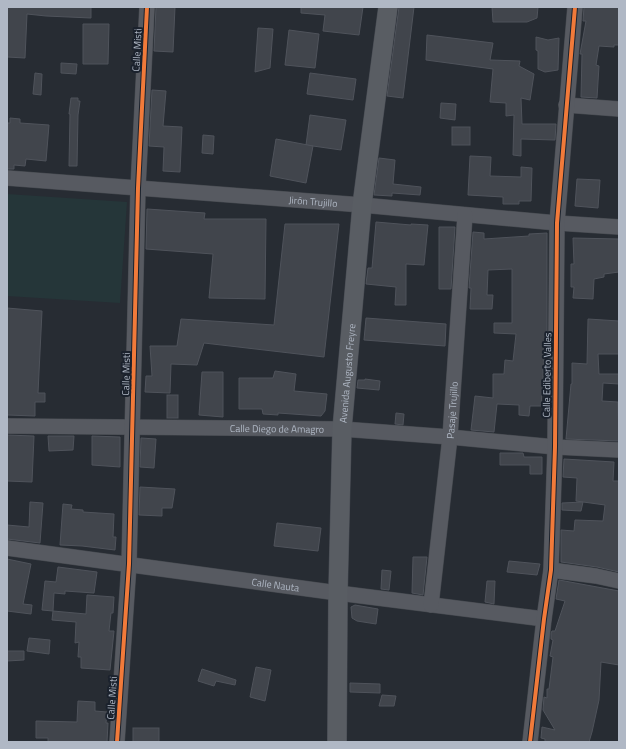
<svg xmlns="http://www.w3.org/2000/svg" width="626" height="749" viewBox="0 0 626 749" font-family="'Titillium Web',sans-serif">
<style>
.green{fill:#253639}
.building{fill:#41454c;stroke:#4f535b}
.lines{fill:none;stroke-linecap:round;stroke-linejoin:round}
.minor-casing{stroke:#44484e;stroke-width:16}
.major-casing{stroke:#444850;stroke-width:20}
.minor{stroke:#575a61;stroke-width:15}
.major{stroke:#595d63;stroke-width:19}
.cycleway-casing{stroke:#1b222d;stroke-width:6}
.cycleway{stroke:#f17a3a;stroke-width:4}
.labels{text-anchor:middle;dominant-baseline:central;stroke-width:4;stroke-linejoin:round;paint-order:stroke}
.street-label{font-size:10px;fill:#b0b8c5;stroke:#1b222d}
</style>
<rect width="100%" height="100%" fill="#272c33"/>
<path class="green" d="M7,194L127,202L120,303L7,296Z"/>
<g class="building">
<path d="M7,7H91V18L46,16L27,14L25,58L7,57Z"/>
<path d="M156,7H175L173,52L154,51Z"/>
<path d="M301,7H363L359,35L323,31L325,15L301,13Z"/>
<path d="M399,7H414L403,98L387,96Z"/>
<path d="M492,7H538L537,18L527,22H493Z"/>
<path d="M584,7H619V45H614V47L599,46L596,65L599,66L597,98L581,97L582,54H580L586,21H583Z"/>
<path d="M83,24H109L108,64H83Z"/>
<path d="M258,28L273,29L270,68L255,72Z"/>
<path d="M289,30L319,34L315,68L285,65Z"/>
<path d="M427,35L493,43L490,60L520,61L519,66L534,74L530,100L521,98L522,124H556L555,140L521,139V156L513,155L514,115L506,116V103L490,102L493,69L426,60Z"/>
<path d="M536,37L548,40L559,38L558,70L545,72L538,69V51L536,50Z"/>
<path d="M61,63L77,64L76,74L61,73Z"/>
<path d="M35,73L42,74L41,95L33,94Z"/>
<path d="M310,73L356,79L353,100L307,94Z"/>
<path d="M152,90L166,91L163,126L182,127L180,172L163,171L164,147L149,146Z"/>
<path d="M71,98H78V101H80L78,115L77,166H69L70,114H69Z"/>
<path d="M441,103L456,104L455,120L440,118Z"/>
<path d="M310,115L346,120L341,150L306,145Z"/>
<path d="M10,118L20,119V123L49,125L46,161L26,159L25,166L14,165V169H7V123H10Z"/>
<rect x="452" y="127" width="18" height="18"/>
<path d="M203,135L214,136L213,154L202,153Z"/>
<path d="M276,139L313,146L306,183L270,176Z"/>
<path d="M470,156L491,157L490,176L521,177V167L532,168L531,201H519V204H503V197L468,195Z"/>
<path d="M379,158L395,160L393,184L421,187L420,195L392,193V196L374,195Z"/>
<path d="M577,179L600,180L598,208L575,206Z"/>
<path d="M147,209L205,213L204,219H266L265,299L209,298L213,254L146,249Z"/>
<path d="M376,222L411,225V224L428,225L424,265L406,264V305H395L396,287L366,284L368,268H372Z"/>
<path d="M285,224H339L324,357L204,343L197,365L171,364L170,393L145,392L146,376H152L150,346H177L181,319L274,325Z"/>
<path d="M439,227H455L451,289H439Z"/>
<path d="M473,232L484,233V239L529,236V234L547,233V334H546L543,369V391H542L541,406H530L529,416L519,415V405L497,404L494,432L471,430L475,396L493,398V374H504L505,360L513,361L516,334L494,333V323H512V269L488,270L487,295H493L492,309H470L471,288H469Z"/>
<path d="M573,238L619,239V272L604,274V277L594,279L593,299L573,298L574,287H571V264H574Z"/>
<path d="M7,308L42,311L38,393H45V402H35V416L7,415Z"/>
<path d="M366,318L446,324L445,346L364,340Z"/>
<path d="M588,319L619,321V354H598L599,374H619V384L603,383L602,401L618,402L619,441L566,439L571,384H572V363L587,364Z"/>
<path d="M275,371L296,374L294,391L327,394L325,411L321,416L278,413V415L263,414L262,409H239V378H273Z"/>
<path d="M202,372H223V417L199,415Z"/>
<path d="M365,379L380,381L379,390L357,388L358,380H365Z"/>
<rect x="167" y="395" width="11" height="23"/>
<path d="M396,413L404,414L403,425L395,424Z"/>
<path d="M7,435L34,436L32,482L7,481Z"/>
<path d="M48,436H74L73,450L49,451Z"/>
<path d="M92,436L120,437V467L92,465Z"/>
<path d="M141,438L156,439L154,468L140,467Z"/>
<path d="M500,453H523L524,457H542V474H530V465H500Z"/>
<path d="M564,459L614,462L613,481H619V572L597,567L561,562V530L574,531L575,520L603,521L605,505L576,501L577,478L563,477Z"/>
<path d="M140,487L175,489L172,508H162V516L139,515Z"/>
<path d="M30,502L43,503L40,543L7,539V525L29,527Z"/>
<path d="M583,502L581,511L562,510V503Z"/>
<path d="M63,504L72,505L71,509L83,510V512L114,514L113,537H116L115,550L82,546L60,545Z"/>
<path d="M277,523L321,528L318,551L274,546Z"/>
<path d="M413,557H427L423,595L412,593Z"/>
<path d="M7,559L31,564L23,604L32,605L31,614L7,611Z"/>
<path d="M509,561L540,564L537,575L507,572Z"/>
<path d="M58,567L97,572L94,593L65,591V594L54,593L53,611L42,610L45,581L56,582Z"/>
<path d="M382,570L391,571L389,590L381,589Z"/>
<path d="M559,580L619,591V665L601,662L599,700L592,732L589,742H545V739L541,738L542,727L555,730L543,710L544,697L547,698V689H549L553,657L550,656L553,640L551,639V633L552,631H555L565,601L556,599Z"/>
<path d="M487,581H495L494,604L485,602Z"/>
<path d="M87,595L114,597L113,613H111L109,631H114L110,670L81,668V657H78L79,642L75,643L76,622L52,620L53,611L86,614Z"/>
<path d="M355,605L378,609L376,624L357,621L352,618L351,607Z"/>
<path d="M29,638L50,640L49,654L27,651Z"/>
<path d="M7,651H24V660L7,661Z"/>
<path d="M256,667L271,670L265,701L250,697Z"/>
<path d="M202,669L236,680L235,685L216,681L214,686L198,681Z"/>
<path d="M350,683L380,684V693L350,692Z"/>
<path d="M382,695L396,696L394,706H379Z"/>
<path d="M78,701L95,702V711L107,712L106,723H108L107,742H48V738H36V721L77,722Z"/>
<rect x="133" y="728" width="26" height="14"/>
</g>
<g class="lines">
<defs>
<g id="minor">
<path d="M566,105L619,109"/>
<path id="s1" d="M7,178L362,205L557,223L619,227"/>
<path id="s2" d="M7,426L342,429L450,437L555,447L619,450"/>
<path id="s3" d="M7,548L338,593L544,619"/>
<path d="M551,570L596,576L619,581"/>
<path id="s4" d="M431,605L450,437L465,215"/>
<path d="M117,742L129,564L138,188L147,7"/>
<path d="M530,742L544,619L551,570L555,447L557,223L575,7"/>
</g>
<g id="major">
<path id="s5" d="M337,742L338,593L342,429L362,205L388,7"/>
</g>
</defs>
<use href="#minor" class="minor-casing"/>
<use href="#major" class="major-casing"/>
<use href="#minor" class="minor"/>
<use href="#major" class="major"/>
<defs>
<g id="cycleway">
<path d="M117,742L129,564L138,188L147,7"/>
<path d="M530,742L544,619L551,570L555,447L557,223L575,7"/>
</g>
</defs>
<use href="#cycleway" class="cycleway-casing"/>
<use href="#cycleway" class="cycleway"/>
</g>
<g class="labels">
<g class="street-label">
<text transform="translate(137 50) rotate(-87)">Calle Misti</text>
<text stroke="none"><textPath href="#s1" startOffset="307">Jirón Trujillo</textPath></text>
<text stroke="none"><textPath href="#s5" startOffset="369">Avenida Augusto Freyre</textPath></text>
<text transform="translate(126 374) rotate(-89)">Calle Misti</text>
<text transform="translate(547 375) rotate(-89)">Calle Ediberto Valles</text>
<text stroke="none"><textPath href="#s4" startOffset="196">Pasaje Trujillo</textPath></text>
<text stroke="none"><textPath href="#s2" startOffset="270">Calle Diego de Amagro</textPath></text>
<text stroke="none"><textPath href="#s3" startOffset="271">Calle Nauta</textPath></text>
<text transform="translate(112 698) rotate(-86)">Calle Misti</text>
</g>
</g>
<rect width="626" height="749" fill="none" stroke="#b0b8c5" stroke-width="16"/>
</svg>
